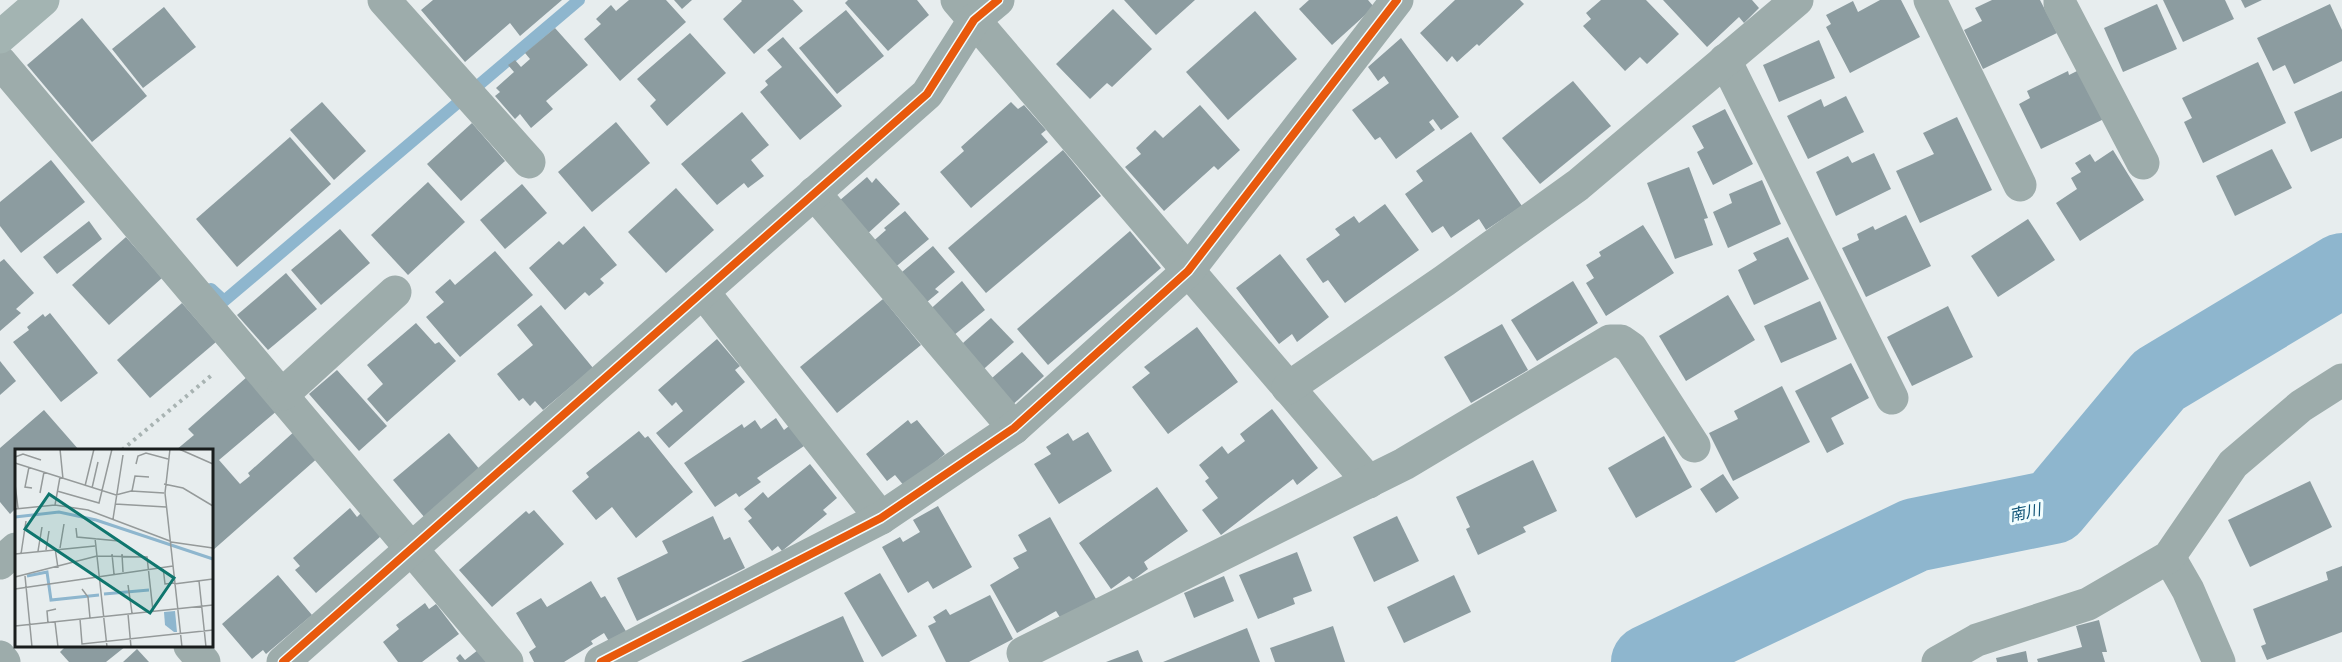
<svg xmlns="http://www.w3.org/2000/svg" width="2342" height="662" viewBox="0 0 2342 662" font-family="'Source Sans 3','Noto Sans JP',sans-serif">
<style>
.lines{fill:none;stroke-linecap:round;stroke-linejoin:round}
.stream{stroke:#8eb6ce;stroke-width:12}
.river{stroke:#8eb6ce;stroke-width:74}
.building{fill:#8c9ca0}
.path{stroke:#a8b3b2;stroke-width:4;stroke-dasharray:3 4.5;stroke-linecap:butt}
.street{stroke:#9dacab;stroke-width:33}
.secondary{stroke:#a3b4b2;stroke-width:33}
.cycleway-casing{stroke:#f1fdfe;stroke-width:11}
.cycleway{stroke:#e8590c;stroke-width:8}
.labels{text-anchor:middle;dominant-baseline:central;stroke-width:6;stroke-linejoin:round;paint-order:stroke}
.water-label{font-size:16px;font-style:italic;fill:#0d5275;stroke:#f1fdfe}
.inset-river{fill:none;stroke:#8eb6ce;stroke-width:3}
.inset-road{fill:none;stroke:#959a9a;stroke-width:1.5}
.view{fill:#0f766e;fill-opacity:0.15;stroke:#0f766e;stroke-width:3}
.inset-edge{fill:none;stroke:#191d1d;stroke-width:3}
</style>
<rect width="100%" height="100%" fill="#e7edee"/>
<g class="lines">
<path class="stream" d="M211,289L224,301L579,0"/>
<path class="river" d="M1648,662L1915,535L2053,507L2159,380L2342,270"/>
</g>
<g class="building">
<path d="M433,0H562L520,36L510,23L465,62L421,10Z"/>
<path d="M629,0H666L686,22L620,81L584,39L601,24L596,19L611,5L616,11Z"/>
<path d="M674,0H692L682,9Z"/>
<path d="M741,0H793L803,11L754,54L723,19L742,1Z"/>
<path d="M848,0H917L929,15L888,51L845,3Z"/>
<path d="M1124,0H1195L1156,35Z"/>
<path d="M1309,0H1368L1374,7L1332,45L1299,9Z"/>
<path d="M1455,0H1520L1524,4L1479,46L1477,44L1457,62L1452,56L1447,62L1420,33Z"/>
<path d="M1601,0H1646L1679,34L1647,64L1640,57L1625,71L1583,26L1591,19L1586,13Z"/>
<path d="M1663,0H1752L1759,8L1744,23L1739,17L1707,47Z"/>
<path d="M1880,0H1901L1920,37L1850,73L1826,27L1831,24L1826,15L1853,1L1858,12Z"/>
<path d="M1992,0H2040L2057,33L1983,69L1964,30L1982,21L1975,8Z"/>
<path d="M2163,0H2225L2234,19L2183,42Z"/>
<path d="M2241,0H2262L2245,8Z"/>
<path d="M2157,4L2177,49L2123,72L2104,28Z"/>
<path d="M2330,4L2342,30V61L2294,84L2285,65L2273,71L2257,38Z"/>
<path d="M164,7L196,47L143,88L112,49Z"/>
<path d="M1113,9L1152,49L1112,87L1107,83L1090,99L1056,64Z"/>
<path d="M846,10L884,56L837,94L799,48Z"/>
<path d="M1255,11L1297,59L1228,120L1186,72Z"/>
<path d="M82,18L147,96L92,142L27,65Z"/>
<path d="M555,28L588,65L546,101L553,109L531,128L520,114L515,119L495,96L500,92L496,88L514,72L508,65L515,60L521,67L530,59L525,53Z"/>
<path d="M690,33L726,73L667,126L650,106L656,100L637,79Z"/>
<path d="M783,37L842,106L800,140L760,92L768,85L765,81L782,67L767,50Z"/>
<path d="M1401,38L1459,117L1441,130L1433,119L1429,122L1435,130L1396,159L1380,137L1375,140L1352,110L1389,83L1384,76L1378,81L1368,67Z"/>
<path d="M1819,40L1835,78L1779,102L1763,65Z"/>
<path d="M2258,62L2286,123L2203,163L2184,122L2192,118L2182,98Z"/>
<path d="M2079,70L2104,119L2041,149L2019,104L2030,98L2027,91L2029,90L2068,71L2069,75Z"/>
<path d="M1573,81L1611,126L1540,184L1502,138Z"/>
<path d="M2342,91V138L2311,152L2294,112Z"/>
<path d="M1846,96L1864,132L1808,159L1787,116L1821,99L1824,107Z"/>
<path d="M322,102L366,151L334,180L290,130Z"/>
<path d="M1011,102L1018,109L1024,105L1046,130L1041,134L1048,142L971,208L940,172L964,151L961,147Z"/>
<path d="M1200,105L1240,150L1218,170L1214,166L1164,211L1125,167L1141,154L1136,148L1155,130L1163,138Z"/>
<path d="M1725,109L1753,164L1713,185L1697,152L1704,148L1692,126Z"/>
<path d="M742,112L769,145L751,160L764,176L748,188L744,183L717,205L681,164Z"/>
<path d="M1957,117L1992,190L1920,223L1896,171L1934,154L1923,133Z"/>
<path d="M616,122L650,163L592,212L558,172Z"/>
<path d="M472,123L505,161L461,201L427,164Z"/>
<path d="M1471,132L1522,206L1486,230L1479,219L1451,238L1443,226L1432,233L1405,194L1423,181L1416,171Z"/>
<path d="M290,137L331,184L237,267L196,219Z"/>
<path d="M2272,149L2292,188L2235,216L2216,176Z"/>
<path d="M1063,150L1101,196L986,293L948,248Z"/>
<path d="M2113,150L2144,200L2080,241L2056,203L2077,189L2071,178L2081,172L2075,163L2090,154L2095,162Z"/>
<path d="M1874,153L1891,189L1836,216L1816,172L1848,156L1852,163Z"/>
<path d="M51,160L85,202L21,253L0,226V202Z"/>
<path d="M1689,167L1708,218L1704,219L1713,245L1675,259L1647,183Z"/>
<path d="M867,177L872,183L876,178L900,204L865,236L839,201Z"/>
<path d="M1762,180L1781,224L1728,248L1713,212L1732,203L1729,194Z"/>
<path d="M428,182L465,222L408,275L371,235Z"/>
<path d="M522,184L547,213L505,249L480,220Z"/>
<path d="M676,188L714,230L666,273L628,232Z"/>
<path d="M1385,204L1419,250L1345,303L1328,280L1323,283L1306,259L1340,235L1335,229L1354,216L1359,223Z"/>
<path d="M905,211L929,239L892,270L870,244L886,230L884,228Z"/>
<path d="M1906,215L1931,266L1866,297L1842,248L1859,240L1857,234L1873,226L1875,230Z"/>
<path d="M2028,219L2055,260L1998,297L1971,256Z"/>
<path d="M89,221L102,239L57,274L43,257Z"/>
<path d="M1643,225L1674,273L1606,316L1586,283L1594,278L1586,265L1601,256L1599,252Z"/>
<path d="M584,226L617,265L600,279L604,283L600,287L589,296L585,292L565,310L529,268L559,241L563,245Z"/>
<path d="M340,229L370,263L321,305L291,270Z"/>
<path d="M1130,231L1161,268L1048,365L1017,329Z"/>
<path d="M126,237L162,278L109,325L72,285Z"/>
<path d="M1788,237L1809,279L1754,305L1738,270L1757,260L1753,253Z"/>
<path d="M933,246L955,272L935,289L939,292L921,307L896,277Z"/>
<path d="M495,251L533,295L460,357L426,317L444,302L435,292L450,279L455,285Z"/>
<path d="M1280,254L1329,317L1297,342L1292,334L1279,344L1236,288Z"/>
<path d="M4,259L34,293L16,309L21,313L0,331V262Z"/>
<path d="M286,273L317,309L268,350L237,315Z"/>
<path d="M962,281L985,310L948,340L926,313Z"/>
<path d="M1573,281L1598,323L1537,361L1511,320Z"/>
<path d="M1728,295L1755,340L1686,381L1659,336Z"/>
<path d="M883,299L921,345L837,413L800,367Z"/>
<path d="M1820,301L1837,339L1781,363L1764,326Z"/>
<path d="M182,303L216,342L150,398L117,360Z"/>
<path d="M541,305L593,368L543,410L535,401L530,406L523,398L519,401L497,374L533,345L517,325Z"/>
<path d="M1948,306L1973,357L1912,386L1887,337Z"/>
<path d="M50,313L98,373L61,402L13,342L29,330L27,327L43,314L45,317Z"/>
<path d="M991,318L1014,342L977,375L954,351Z"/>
<path d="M416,323L435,344L439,342L456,361L387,422L367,399L383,384L367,365Z"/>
<path d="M1502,324L1528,370L1471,403L1444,357Z"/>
<path d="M1197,327L1238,382L1168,434L1132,387L1150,373L1144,367Z"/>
<path d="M717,339L740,366L735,370L745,382L669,448L656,433L683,411L676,402L672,406L658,390Z"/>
<path d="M1022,352L1044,376L1008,409L985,384Z"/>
<path d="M0,361L16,381L0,395Z"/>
<path d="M1851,363L1869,398L1831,418L1844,444L1827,453L1795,391Z"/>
<path d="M337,370L387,426L359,451L309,394Z"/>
<path d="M248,376L278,410L219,460L240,484L250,476L248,473L296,430L320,456L212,551V450H176L194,435L188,429Z"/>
<path d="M1782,386L1810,442L1733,481L1709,433L1738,419L1734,411Z"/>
<path d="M1272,409L1318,468L1297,485L1293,479L1221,535L1202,510L1218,498L1205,481L1209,478L1199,465L1222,446L1228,454L1245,441L1240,434Z"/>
<path d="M44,410L79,450H16V508L10,514L0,502V448Z"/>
<path d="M776,418L784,430L789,426L804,446L757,478L761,482L739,497L736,493L715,507L684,463L742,424L744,428L755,420L761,429Z"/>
<path d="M908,420L911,424L917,420L945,454L905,487L895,475L887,481L866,454Z"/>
<path d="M639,431L645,438L648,436L693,492L636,538L612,507L596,520L572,491L589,477L586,473Z"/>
<path d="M1088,432L1112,471L1059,504L1034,464L1051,454L1046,447L1068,433L1073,441Z"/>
<path d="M449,433L481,471L425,518L393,480Z"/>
<path d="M1664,436L1692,487L1636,518L1608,468Z"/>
<path d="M1533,460L1557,511L1523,527L1526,532L1478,555L1466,529L1470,527L1456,497Z"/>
<path d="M810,464L837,498L823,510L827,514L782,551L778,546L772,551L748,521L752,518L744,509L763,492L768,498Z"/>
<path d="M1723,474L1739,498L1716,513L1700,489Z"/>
<path d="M2310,481L2332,527L2250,567L2228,520Z"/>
<path d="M1157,487L1188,531L1144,562L1148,569L1133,580L1129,576L1111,589L1079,543Z"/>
<path d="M938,506L972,567L933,589L928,581L908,593L882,547L900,537L903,542L920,532L913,520Z"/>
<path d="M350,508L357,517L361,513L381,536L316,593L295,570L300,566L293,558Z"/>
<path d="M534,510L564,544L492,607L459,570L526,511L529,514Z"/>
<path d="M713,516L724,540L730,537L745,568L637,621L617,578L668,553L662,541Z"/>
<path d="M1397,516L1419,561L1374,582L1353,537Z"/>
<path d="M1050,517L1096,599L1061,619L1056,611L1017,633L990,585L1019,568L1013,558L1027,551L1018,535Z"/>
<path d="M1297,552L1312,591L1293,598L1295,604L1258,619L1239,575Z"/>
<path d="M2342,566V632L2267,660L2261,646L2266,644L2253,609L2328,580L2326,572Z"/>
<path d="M880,573L917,636L882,657L844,593Z"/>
<path d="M278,575L312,615L266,654L263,650L252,659L222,624Z"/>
<path d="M1454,575L1471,612L1404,643L1387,607Z"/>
<path d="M1224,576L1234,601L1194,618L1184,593Z"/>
<path d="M591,581L601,598L605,596L627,633L610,643L604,633L591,641L593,644L564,662H534L529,652L536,647L516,613L541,598L547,607Z"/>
<path d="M990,595L1013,639L969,662H946L928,626L936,622L933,617L946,609L950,615Z"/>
<path d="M425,603L429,609L436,604L459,634L422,662H398L383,642L399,629L396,625Z"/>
<path d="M843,616L864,662H741Z"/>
<path d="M2099,620L2107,652H2102L2105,662H2038L2037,659L2082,647L2076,626Z"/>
<path d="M1333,626L1345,662H1275L1270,648Z"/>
<path d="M1247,628L1260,662H1163Z"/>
<path d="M66,646H126L106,662H69L60,652Z"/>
<path d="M137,649L149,662H123Z"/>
<path d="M478,650L488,662H459L456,658L460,654L465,660Z"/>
<path d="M1138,650L1143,662H1106Z"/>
<path d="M2026,651L2028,662H1997L1996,658Z"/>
</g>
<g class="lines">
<path class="path" d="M122,450L213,374"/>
<g class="street">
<path d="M384,0L529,162"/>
<path d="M957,0L1369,482"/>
<path d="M1930,0L2020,185"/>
<path d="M2060,0V4L2143,163"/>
<path d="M1725,60L1892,398"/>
<path d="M0,62L507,662"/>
<path d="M814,193L1014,428"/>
<path d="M703,292L881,518"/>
<path d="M1288,388L1444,281L1578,185L1797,0"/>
<path d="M283,394L395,292"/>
<path d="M2169,557L2188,590L2219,662"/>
<path d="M0,563L16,549"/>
<path d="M190,646L204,662"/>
<path d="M1023,653L1404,464L1610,341H1621L1631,348L1694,446"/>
<path d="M0,657L4,662"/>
<path d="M283,662L927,94L974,20L998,0"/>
<path d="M601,662L881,518L1014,428L1188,271L1397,0"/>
<path d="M1938,662L1977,640L2088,604L2169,557L2233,464L2301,406L2342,380"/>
</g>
<path class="secondary" d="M0,37L43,0"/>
<defs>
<g id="cycleway">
<path d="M283,662L927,94L974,20L998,0"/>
<path d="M601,662L881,518L1014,428L1188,271L1397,0"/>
</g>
</defs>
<use href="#cycleway" class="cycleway-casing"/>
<use href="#cycleway" class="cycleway"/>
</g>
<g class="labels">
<g class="water-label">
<text transform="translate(2025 513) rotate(-12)">南川</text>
</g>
</g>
<g transform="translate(15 449)">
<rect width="198" height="198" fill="#e7edee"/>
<path d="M160,162L162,183H159L150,176L149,163Z" fill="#8eb6ce"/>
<path class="inset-river" d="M0,68L44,63L81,71L198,110M12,127L32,123L36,151L84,146M89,145L134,141"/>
<path class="inset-road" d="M45,0L48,30M155,0L150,44L167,198M164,0L198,15M0,8L8,5L26,11M0,14L101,46L116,42L149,44M121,15L123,7L131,4L153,10M14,18L10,38L17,39M0,35L3,59M149,35L168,39L198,57M70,37L79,0M77,39L83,13M42,42L84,54L97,0M117,42L120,27L134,28M25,44L29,23M100,55L151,58M40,56L45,28M0,60L40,56L73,61L155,92M98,70L108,6M61,79L62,88L104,92M80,89L92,198M156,93L198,99M40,99L43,119M45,99L49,75M31,101L34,82M23,102L27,78M0,105L80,97M6,105L11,72M97,105L99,125M107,105L108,123M148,118L150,135L159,134M10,127L17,198M0,128L82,107L132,108L138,162M184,132L191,198M159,135L198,130M113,136L117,164M0,140L158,117M67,140L73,148L75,169M113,165L116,198M65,170L67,195L198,181M40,173L43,198M33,174L32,162L41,160M0,177L198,156"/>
<path class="view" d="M34,45L159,129L135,164L10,80Z"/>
<rect width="198" height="198" class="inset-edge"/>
</g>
</svg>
